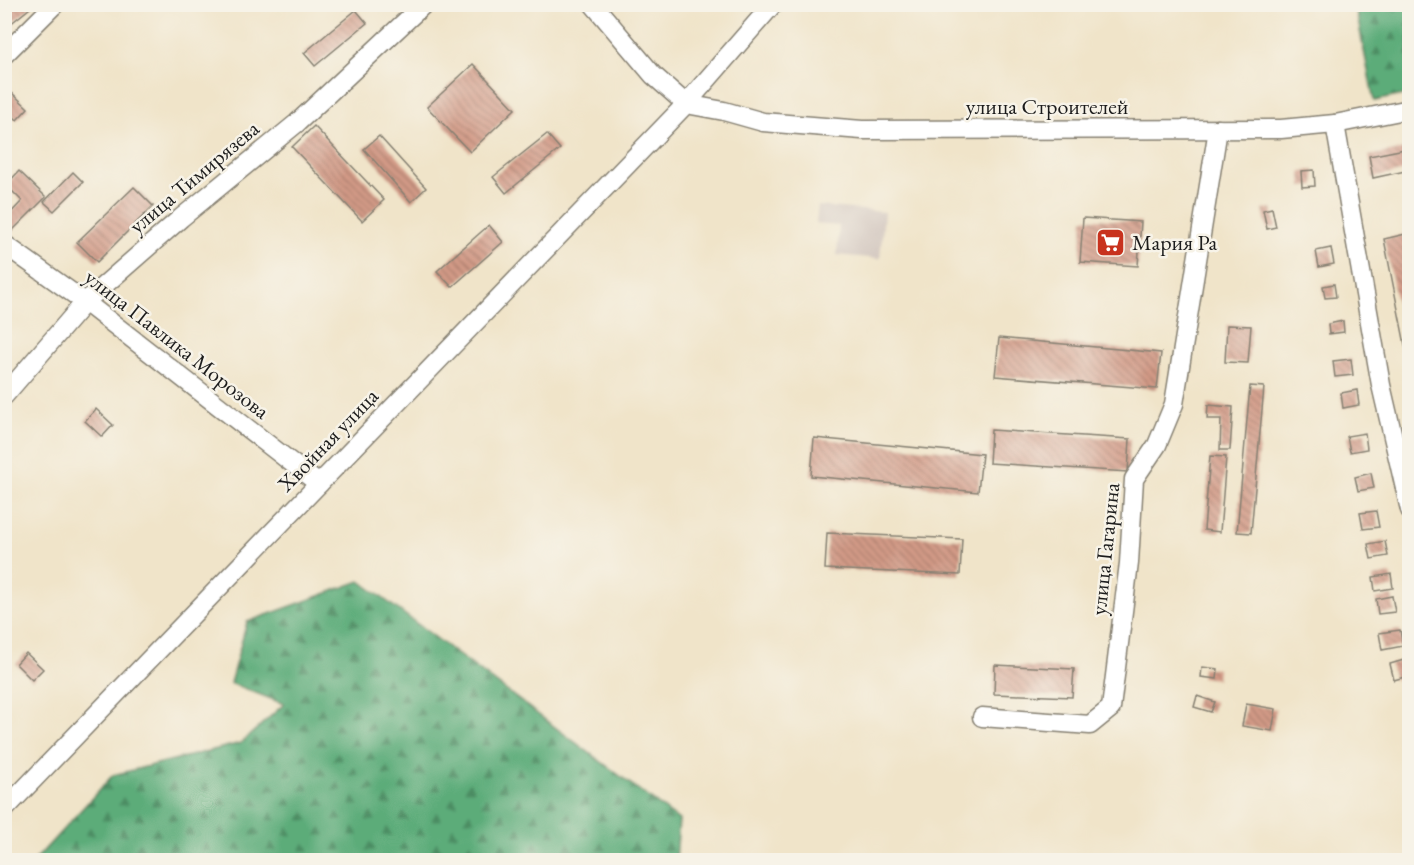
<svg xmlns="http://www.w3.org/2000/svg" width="1414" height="865" viewBox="0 0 1414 865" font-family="'EB Garamond',serif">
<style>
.industrial{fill:#cec1ba}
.forest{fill:url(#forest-firs);stroke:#3c644a;stroke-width:1.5}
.building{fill:url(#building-back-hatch)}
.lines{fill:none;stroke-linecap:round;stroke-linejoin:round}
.minor-casing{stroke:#868072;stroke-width:21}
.minor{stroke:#fff;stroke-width:18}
.labels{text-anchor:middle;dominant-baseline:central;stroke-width:5;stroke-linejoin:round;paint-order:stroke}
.street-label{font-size:22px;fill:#1c1c1c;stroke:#f7f3e8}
.poi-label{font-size:22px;fill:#1c1c1c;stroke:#f7f3e8;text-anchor:start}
</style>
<defs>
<pattern id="forest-firs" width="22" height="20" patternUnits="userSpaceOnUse" patternTransform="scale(1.5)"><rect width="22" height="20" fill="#5cac79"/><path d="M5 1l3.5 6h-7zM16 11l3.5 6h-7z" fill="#4b8b62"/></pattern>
<pattern id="building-back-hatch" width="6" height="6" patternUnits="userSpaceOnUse" patternTransform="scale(1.5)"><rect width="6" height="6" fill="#d29a86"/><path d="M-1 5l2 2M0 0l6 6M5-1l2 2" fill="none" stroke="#aa7d6d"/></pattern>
</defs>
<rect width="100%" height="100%" fill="#f7f3e8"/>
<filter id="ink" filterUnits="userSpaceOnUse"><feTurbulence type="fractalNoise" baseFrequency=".0167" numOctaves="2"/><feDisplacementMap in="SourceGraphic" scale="12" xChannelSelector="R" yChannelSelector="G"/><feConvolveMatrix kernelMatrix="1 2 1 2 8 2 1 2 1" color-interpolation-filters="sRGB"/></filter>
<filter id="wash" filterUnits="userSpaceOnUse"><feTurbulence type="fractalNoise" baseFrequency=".008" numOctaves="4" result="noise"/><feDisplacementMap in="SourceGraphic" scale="24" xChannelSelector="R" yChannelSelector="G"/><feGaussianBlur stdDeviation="1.35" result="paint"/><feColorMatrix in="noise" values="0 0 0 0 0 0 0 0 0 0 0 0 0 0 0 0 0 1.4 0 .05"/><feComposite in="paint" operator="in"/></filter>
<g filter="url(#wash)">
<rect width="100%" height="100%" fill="#f0e4c9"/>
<path class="industrial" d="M818,206L884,212L880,259L837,255L839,226L816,224Z"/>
<g class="forest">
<path d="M1355,5H1409V94L1374,101Z"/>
<path d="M360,581L679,820L676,860H35L113,775L241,743L284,704L230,683L247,622Z"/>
</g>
<g id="blocks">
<g class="building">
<path d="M4,4H35L4,29Z"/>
<path d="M356,10L367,23L315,66L304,53Z"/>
<path d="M473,64L515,109L470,152L427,107Z"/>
<path d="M11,92L28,108L17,120L4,107V99Z"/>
<path d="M314,126L384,200L362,221L292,147Z"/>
<path d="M547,134L560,149L506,193L493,177Z"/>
<path d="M379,136L426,188L411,202L364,149Z"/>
<path d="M1410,148V170L1373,178L1369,156Z"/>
<path d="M1314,170L1315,186L1302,187L1301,171Z"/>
<path d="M19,171L46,197L10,233L4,227V220L22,201L6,185Z"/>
<path d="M73,172L83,182L54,211L44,202Z"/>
<path d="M134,187L153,206L97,262L77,242Z"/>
<path d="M1272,208L1276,227L1267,229L1263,210Z"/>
<path d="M1083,218L1141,222L1138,266L1080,262Z"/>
<path d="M489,225L503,242L452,287L437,271Z"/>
<path d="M1410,233V360H1408L1384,239Z"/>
<path d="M1331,248L1334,264L1319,267L1316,251Z"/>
<path d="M1334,284L1336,297L1325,298L1323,286Z"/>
<path d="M1343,321L1344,332L1329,334L1328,324Z"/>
<path d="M1227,325L1251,326L1248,363L1225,362Z"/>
<path d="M999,338L1161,353L1157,389L995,376Z"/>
<path d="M1351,359L1353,375L1335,377L1333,361Z"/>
<path d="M1250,386L1264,387L1251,533L1237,532Z"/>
<path d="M1357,390L1359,405L1343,408L1341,393Z"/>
<path d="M1208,405L1233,407L1230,450H1220L1221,419H1207Z"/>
<path d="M96,409L113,425L102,437L85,421Z"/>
<path d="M991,430L1130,439L1128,472L989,463Z"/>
<path d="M1365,433L1367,449L1350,452L1347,436Z"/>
<path d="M814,438L982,454L978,492L811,476Z"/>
<path d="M1210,456L1226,457L1220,532L1204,530Z"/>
<path d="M1371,473L1374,488L1358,491L1355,477Z"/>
<path d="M1376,511L1379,527L1363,529L1360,513Z"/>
<path d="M827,533L962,539L960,575L825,569Z"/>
<path d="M1385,541L1388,556L1371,559L1368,544Z"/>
<path d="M1391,574L1393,588L1375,591L1373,577Z"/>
<path d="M1392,596L1395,612L1378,614L1376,599Z"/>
<path d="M1400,630L1403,646L1382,650L1379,633Z"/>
<path d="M26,653L43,669L32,680L16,664Z"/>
<path d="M1404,660L1408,676L1394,680L1390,664Z"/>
<path d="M995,665L1074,669L1072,697L994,694Z"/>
<path d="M1202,667L1218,669L1217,679L1201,677Z"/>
<path d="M1197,696L1215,702L1211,712L1194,707Z"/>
<path d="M1246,704L1276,709L1272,731L1242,726Z"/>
</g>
</g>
</g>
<g filter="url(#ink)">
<use href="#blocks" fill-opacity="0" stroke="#868072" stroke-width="1.5"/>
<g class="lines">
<defs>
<g id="minor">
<path d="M593,4L653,75L686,104"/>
<path d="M4,55L55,4"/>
<path d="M686,104L724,111L763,122L862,130L1281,129L1335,124L1410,109"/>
<path d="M1335,124L1381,385L1410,510"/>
<path d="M4,244L85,302L319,484"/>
<path d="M4,396L85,302L181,218L297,123L424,4"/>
<path d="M982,717L1090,725L1111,708L1129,563L1134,479L1157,445L1174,404L1218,129"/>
<path d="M4,810L686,104L773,4"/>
</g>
</defs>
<use href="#minor" class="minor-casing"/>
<use href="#minor" class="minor"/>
</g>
</g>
<defs>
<symbol id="supermarket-square" viewBox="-11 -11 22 22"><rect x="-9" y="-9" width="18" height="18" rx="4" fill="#c8321e" stroke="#f7f3e8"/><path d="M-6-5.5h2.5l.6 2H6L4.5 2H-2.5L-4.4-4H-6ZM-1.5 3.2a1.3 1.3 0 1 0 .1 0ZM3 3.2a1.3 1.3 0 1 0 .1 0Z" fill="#fff"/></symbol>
</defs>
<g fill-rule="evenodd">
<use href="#supermarket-square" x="1094" y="226" width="33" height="33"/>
</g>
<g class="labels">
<g class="street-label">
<text x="1047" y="106">улица Строителей</text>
<text transform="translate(194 177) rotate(-40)">улица Тимирязева</text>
<text transform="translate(177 344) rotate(38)">улица Павлика Морозова</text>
<text transform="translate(328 440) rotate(-46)">Хвойная улица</text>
<text transform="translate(1105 549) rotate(-84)">улица Гагарина</text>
</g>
<g class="poi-label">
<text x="1132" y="242">Мария Ра</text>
</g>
</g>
<rect width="1414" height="865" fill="none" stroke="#f7f3e8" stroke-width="24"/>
</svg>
